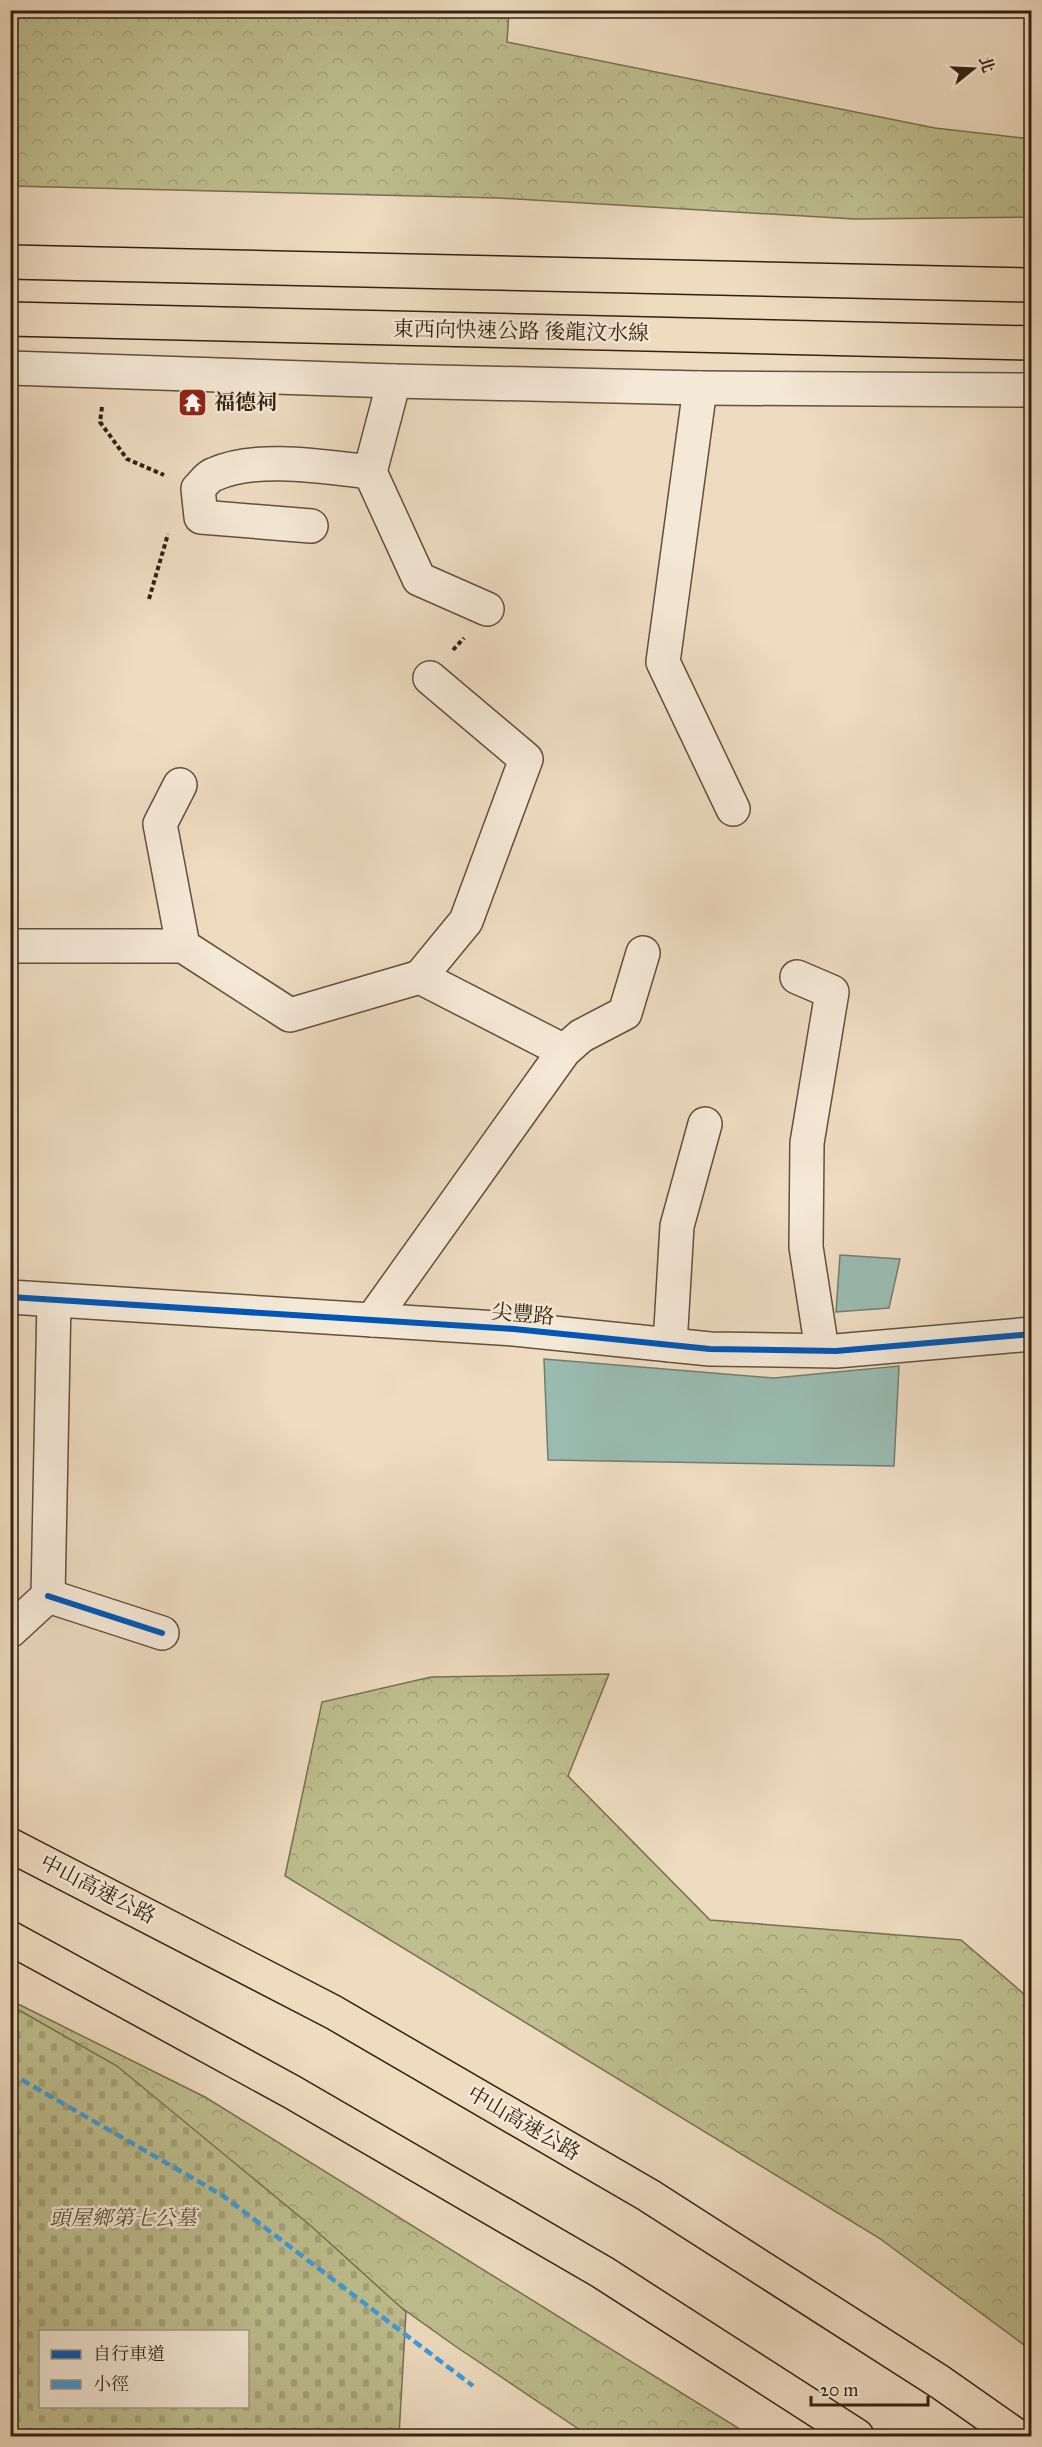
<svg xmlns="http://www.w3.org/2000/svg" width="1042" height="2447" viewBox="0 0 1042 2447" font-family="'IM FELL Great Primer','Noto Serif TC',serif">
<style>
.forest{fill:url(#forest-crowns);stroke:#787050;stroke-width:1.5}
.cemetery{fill:url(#cemetery-stones);stroke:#787050;stroke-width:1.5;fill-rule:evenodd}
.water{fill:#99bbb0;stroke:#707e71;stroke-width:1.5}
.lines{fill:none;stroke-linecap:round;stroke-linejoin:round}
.minor-casing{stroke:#62503e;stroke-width:36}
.highway-casing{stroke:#332212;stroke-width:36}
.path{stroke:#332212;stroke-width:4;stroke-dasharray:4.5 3;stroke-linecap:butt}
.minor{stroke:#f4e8d6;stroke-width:33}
.highway{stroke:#eedbc0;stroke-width:33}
.highway-bridge-casing{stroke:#332212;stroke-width:36;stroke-linecap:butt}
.highway-bridge{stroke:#eedbc0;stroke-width:33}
.quiet{stroke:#3e9cde;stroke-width:4.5;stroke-dasharray:9 4.5;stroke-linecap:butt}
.cycleway-casing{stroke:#f4e8d6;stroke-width:10}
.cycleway{stroke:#0057b8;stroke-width:6}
.labels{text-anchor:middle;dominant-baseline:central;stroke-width:5;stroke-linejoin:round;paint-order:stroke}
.street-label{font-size:21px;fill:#332212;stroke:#f4e8d6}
.poi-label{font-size:21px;font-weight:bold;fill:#332212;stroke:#f4e8d6;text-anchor:start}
.park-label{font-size:21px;font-style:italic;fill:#564931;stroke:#f4e8d6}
</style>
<defs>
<pattern id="forest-crowns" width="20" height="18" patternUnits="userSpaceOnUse" patternTransform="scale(1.5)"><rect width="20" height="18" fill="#bebe8e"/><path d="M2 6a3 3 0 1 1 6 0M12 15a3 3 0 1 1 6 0" fill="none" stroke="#a4a379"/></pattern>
<pattern id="cemetery-stones" width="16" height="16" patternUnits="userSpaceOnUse" patternTransform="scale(1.5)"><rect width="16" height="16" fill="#bebe8e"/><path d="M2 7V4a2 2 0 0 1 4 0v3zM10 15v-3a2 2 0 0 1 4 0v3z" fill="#a4a379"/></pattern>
</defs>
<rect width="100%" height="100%" fill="#eedbc0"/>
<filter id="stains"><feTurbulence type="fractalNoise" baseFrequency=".00333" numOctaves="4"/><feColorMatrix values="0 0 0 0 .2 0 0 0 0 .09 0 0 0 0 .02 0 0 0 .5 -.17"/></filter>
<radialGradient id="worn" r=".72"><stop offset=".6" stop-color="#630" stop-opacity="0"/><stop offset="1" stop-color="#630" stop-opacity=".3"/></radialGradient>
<g class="forest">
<path d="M11,10L509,11L507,42L935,128L1031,139V217L855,219L498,198L11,186Z"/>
<path d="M609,1674L568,1776L710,1920L961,1940L1031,2000V2350L879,2238L285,1876L322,1702L431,1677Z"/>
<path d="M10,2000L205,2097L751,2436H589L455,2346L120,2107L11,2050Z"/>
</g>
<path class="cemetery" d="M10,2005L117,2066L311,2226L406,2312L399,2436H11ZM40,2332H248V2406H40Z"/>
<g class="water">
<path d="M840,1255L900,1259L889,1308L836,1312Z"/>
<path d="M544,1359L774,1378L899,1366L894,1466L548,1460Z"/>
</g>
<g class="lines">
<defs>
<g id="minor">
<path d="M10,368L394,381L700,388L1032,390"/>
<path d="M700,388L663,662L733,809"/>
<path d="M370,472L419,579L487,609"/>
<path d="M311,526L201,517L198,489C203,484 208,476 215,474C256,455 326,467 370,472L394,381"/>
<path d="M180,785L160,824L183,946"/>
<path d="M11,946H183L290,1015L420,977L564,1051"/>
<path d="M420,977L466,921L526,759L430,678"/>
<path d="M797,977L832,992L807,1143L806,1247L822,1350"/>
<path d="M10,1297L514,1329L710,1349L836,1351L1032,1334"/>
<path d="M372,1320L564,1051L581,1036L625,1013L643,953"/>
<path d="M670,1345L677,1226L705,1124"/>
<path d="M48,1596L162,1633"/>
<path d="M10,1631L48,1596L54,1300"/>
</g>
<g id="highway">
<path d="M10,1845L333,2012L648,2195L940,2382L1017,2436"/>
<path d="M10,1938L292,2092L602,2272L857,2436"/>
</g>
</defs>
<use href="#minor" class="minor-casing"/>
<use href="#highway" class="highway-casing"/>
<g class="path">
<path d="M102,407L100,422L127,459L164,475"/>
<path d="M149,599L168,534"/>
<path d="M453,650L464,638"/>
</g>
<use href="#minor" class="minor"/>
<use href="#highway" class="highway"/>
<defs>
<g id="highway-bridge">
<path d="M10,262L1032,285"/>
<path d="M10,319L1032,343"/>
</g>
</defs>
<use href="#highway-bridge" class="highway-bridge-casing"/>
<use href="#highway-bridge" class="highway-bridge"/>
<path class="quiet" d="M10,2073L222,2195L473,2386"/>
<defs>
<g id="cycleway">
<path d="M10,1297L514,1329L710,1349L836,1351L1032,1334"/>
<path d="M48,1596L162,1633"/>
</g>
</defs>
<use href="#cycleway" class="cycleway-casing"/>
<use href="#cycleway" class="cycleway"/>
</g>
<defs>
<symbol id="temple-square" viewBox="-11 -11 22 22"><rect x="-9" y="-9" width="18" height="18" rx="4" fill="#8f2418" stroke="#f4e8d6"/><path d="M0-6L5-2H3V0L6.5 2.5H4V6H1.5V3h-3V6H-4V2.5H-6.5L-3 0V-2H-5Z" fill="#fff"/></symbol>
</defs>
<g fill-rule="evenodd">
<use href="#temple-square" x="176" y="386" width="33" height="33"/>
</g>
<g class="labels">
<g class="street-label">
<text transform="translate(521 331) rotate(1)">東西向快速公路 後龍汶水線</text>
<text transform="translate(523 1314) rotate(5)">尖豐路</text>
<text transform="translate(98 1889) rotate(27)">中山高速公路</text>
<text transform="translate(524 2123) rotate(30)">中山高速公路</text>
</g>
<g class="poi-label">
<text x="214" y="402">福德祠</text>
</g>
<g class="park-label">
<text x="123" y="2218">頭屋鄉第七公墓</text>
</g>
</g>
<rect width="1042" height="2447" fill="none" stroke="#eedbc0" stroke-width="36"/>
<rect x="12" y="12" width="1018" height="2423" fill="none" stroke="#332212" stroke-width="3"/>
<rect x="18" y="18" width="1006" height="2411" fill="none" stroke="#332212" stroke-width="1.5"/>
<rect x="39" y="2330" width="210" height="78" fill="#f4e8d6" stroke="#a79988" stroke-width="1.5"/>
<rect x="51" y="2350" width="30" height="9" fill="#0057b8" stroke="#a79988" stroke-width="1.5"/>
<text x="93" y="2360" font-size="18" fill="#332212">自行車道</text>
<rect x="51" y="2380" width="30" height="9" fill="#3e9cde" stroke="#a79988" stroke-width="1.5"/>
<text x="93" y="2390" font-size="18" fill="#332212">小徑</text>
<g transform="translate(973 69) rotate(72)" stroke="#f4e8d6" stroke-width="4.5" paint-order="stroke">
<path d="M0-4.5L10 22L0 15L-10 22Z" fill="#332212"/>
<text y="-9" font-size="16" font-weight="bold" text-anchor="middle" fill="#332212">北</text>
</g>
<path d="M811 2396v9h117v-9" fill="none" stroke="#332212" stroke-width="3"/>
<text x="820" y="2396" font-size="18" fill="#332212" stroke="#f4e8d6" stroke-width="4.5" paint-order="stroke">20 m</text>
<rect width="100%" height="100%" filter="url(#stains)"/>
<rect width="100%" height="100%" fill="url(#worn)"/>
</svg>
